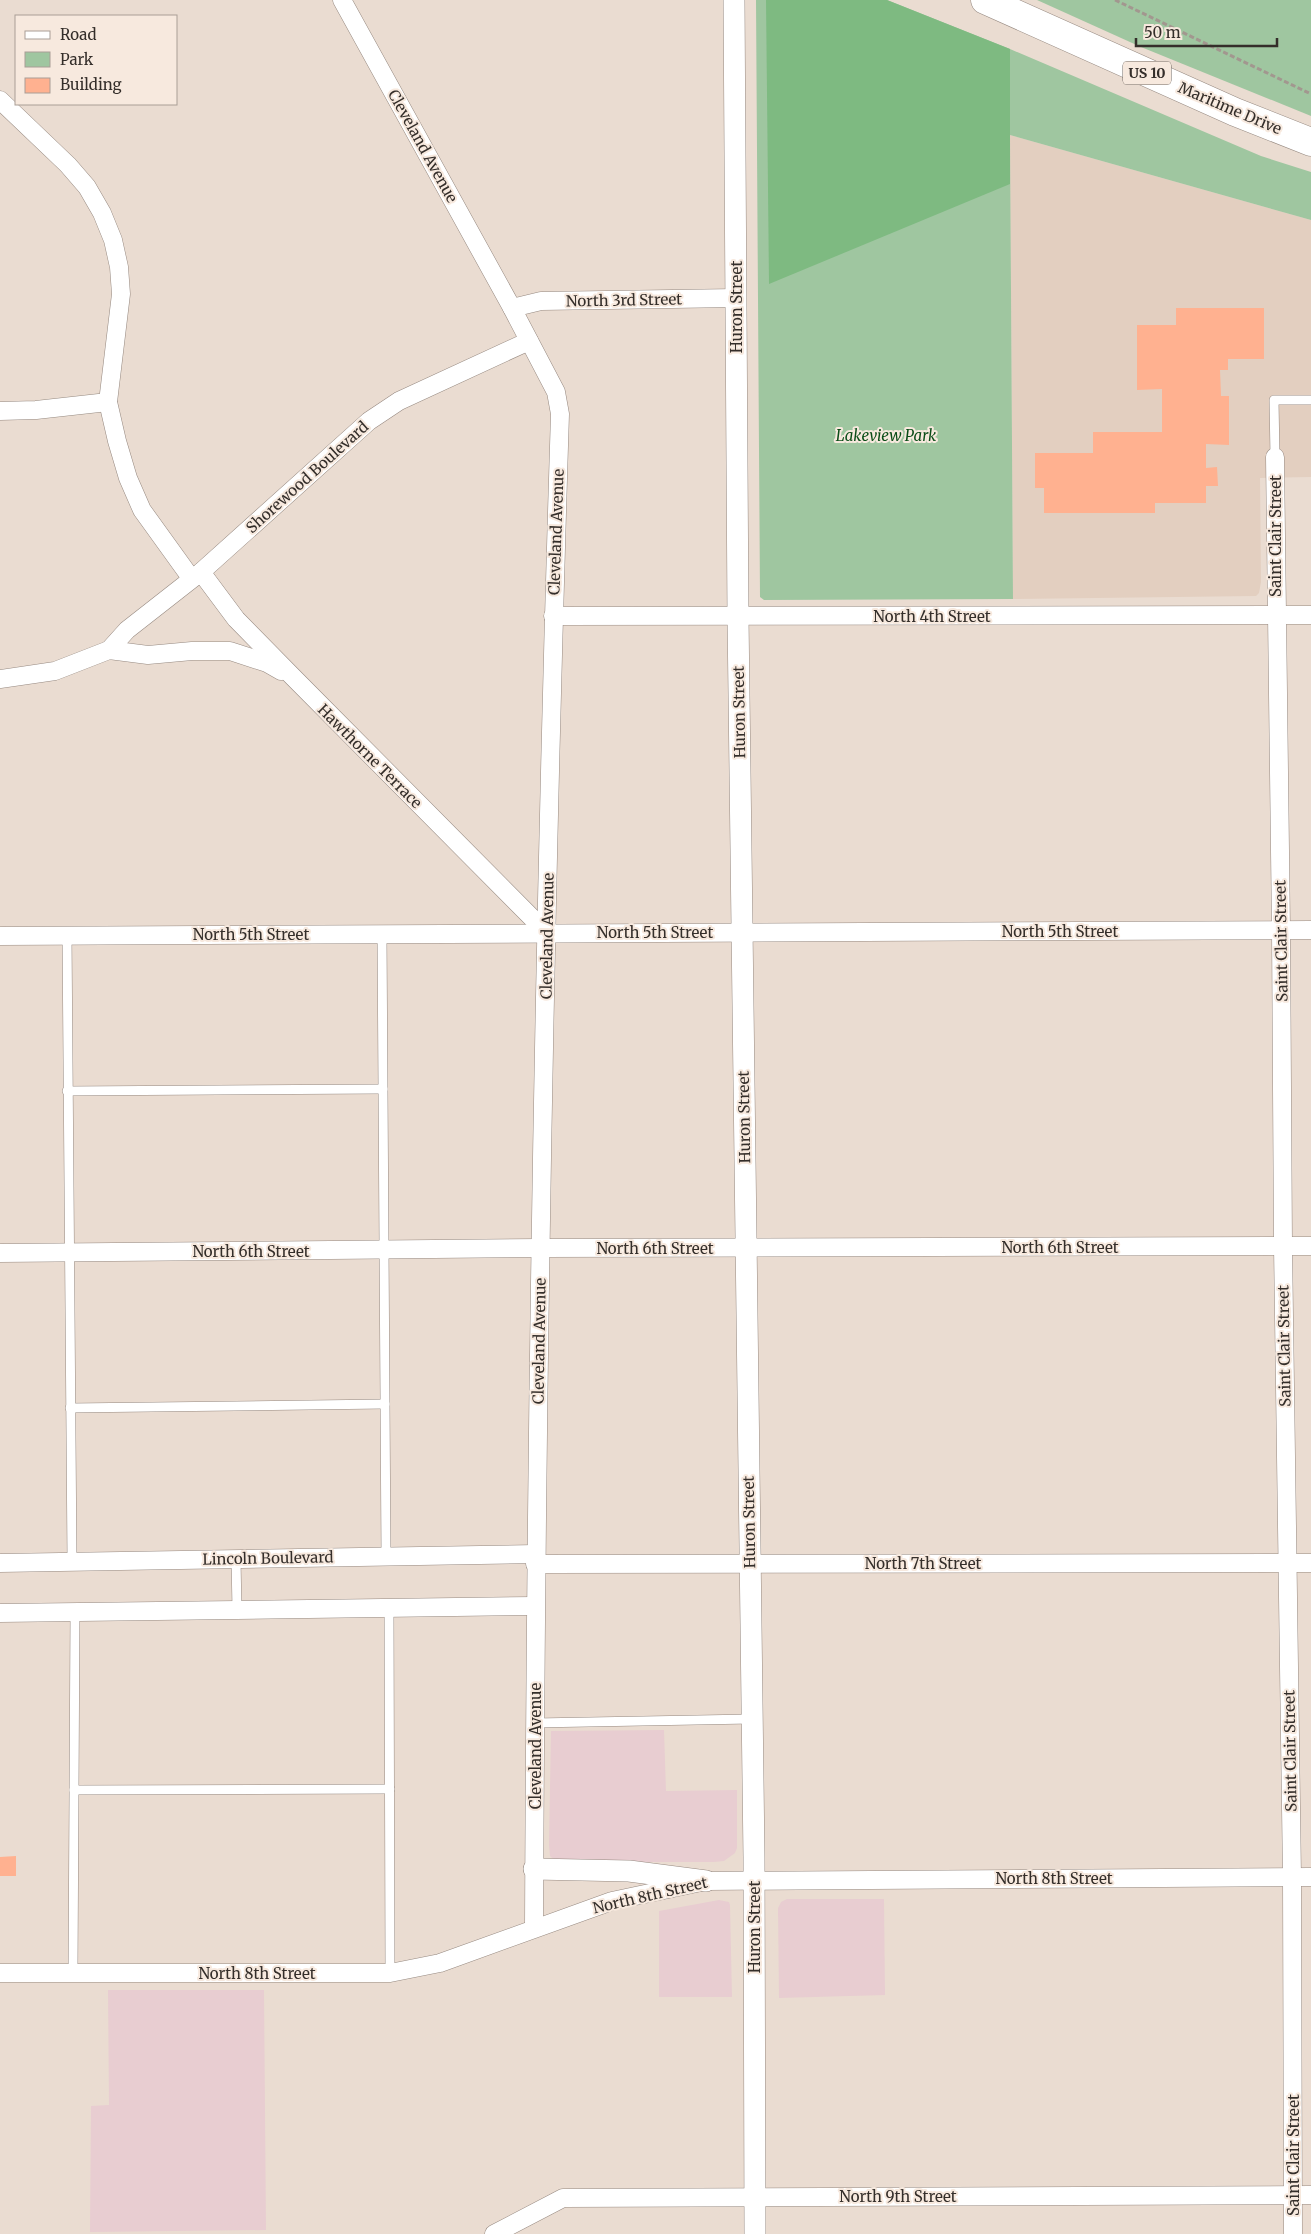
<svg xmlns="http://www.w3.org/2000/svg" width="1311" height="2234" viewBox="0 0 1311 2234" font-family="Merriweather,serif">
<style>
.commercial{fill:#e8cdd1}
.built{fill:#e3cfc0}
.green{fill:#9fc6a0}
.forest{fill:#7eba81}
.building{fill:#ffb190}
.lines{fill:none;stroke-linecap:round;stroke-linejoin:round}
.service-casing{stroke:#968980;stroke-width:10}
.minor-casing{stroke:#968980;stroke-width:19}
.tertiary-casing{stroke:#968980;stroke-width:22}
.primary-casing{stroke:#968980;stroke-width:29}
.path{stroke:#a2978f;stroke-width:3;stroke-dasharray:5 2.5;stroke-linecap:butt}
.service{stroke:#fff;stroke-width:9}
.minor{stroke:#fff;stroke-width:18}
.tertiary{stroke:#fff;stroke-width:21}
.primary{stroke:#fff;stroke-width:28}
.labels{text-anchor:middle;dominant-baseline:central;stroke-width:4;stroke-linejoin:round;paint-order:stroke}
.shield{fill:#f7e9de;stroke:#6e6660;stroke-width:1}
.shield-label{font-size:14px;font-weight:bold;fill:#342e2a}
.street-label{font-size:15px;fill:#342e2a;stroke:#f7e9de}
.park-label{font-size:15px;font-style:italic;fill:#0b4d18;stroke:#f7e9de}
</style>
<rect width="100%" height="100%" fill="#eadcd1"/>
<g class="commercial">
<path d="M664,1730L666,1791L737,1790V1848L735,1853L724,1861L714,1862H558L554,1860L550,1856L549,1845L551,1731Z"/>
<path d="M787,1899H884L885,1995L779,1998L778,1908L781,1902Z"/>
<path d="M719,1900L729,1902L730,1905L732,1997H659V1911Z"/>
<path d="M108,1990H264L266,2230L90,2232L91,2106L109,2105Z"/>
</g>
<path class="built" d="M1010,135L1311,220V477L1260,478L1261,582L1259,593L1256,596L1013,599Z"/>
<g class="green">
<path d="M756,0H887L1010,49L1261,156L1311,172V220L1010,135L1013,599L764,600L760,597Z"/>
<path d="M1037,0H1311V116L1141,47Z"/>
</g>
<path class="forest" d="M766,0H887L1010,49V184L769,284Z"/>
<g class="building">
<path d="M1176,308H1264V359H1228V370H1220L1221,396H1229V445L1206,444V468L1217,467L1218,486H1206V503H1155V513H1044V488H1035V453H1093V432H1162V389L1137,390V325H1176Z"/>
<path d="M16,1856V1876H0V1857Z"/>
</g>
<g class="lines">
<defs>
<g id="service">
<path d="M1275,457L1274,400H1311"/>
<path d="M382,934L386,1556"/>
<path d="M67,935L72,1561"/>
<path d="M67,1091L383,1089"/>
<path d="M70,1408L385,1404"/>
<path d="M236,1559L237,1610"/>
<path d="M389,1608L390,1973"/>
<path d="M535,1723L751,1719"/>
<path d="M74,1790L390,1789"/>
<path d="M73,1973L75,1613"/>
</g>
<g id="minor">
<path d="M342,0L512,308L556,392L560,414C544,919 536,1423 534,1928"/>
<path d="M0,100L68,165L87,187L102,213L113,240L119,267L121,294L108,402L117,441L128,478L142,510L191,578"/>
<path d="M512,308L541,301L736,298"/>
<path d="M0,411L36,410L108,402"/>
<path d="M1275,457L1281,930L1283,1246L1292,1877L1293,2234"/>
<path d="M201,572L236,619L293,677L547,933"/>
<path d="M553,616L1311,615"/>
<path d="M109,650L127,630L201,572L369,421L399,401L529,341"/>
<path d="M0,679L55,671L109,650L148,655L192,651H230L267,663L281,671"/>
<path d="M0,936L1311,930"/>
<path d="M0,1253L540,1248L1311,1246"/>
<path d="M0,1563L536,1554"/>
<path d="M535,1564L1311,1563"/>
<path d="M0,1613L535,1606"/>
<path d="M0,1973H390L440,1963L612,1901L706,1881L1311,1877"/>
<path d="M494,2234L563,2198L1311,2195"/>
</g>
<g id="tertiary">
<path d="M734,0L738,617L754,1857L755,2234"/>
<path d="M534,1869L629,1871L706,1881"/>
</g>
<path id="primary" d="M985,0L1235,112L1311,142"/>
</defs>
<use href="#service" class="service-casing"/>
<use href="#minor" class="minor-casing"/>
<use href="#tertiary" class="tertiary-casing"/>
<use href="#primary" class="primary-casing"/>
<path class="path" d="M1115,0L1311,94"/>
<use href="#service" class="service"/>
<use href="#minor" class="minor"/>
<use href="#tertiary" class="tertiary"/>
<use href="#primary" class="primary"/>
</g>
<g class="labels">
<rect class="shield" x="1123" y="61.5" width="48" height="23" rx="4"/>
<g class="shield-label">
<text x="1147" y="73">US 10</text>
</g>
<g class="street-label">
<text transform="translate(1230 108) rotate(23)">Maritime Drive</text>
<text transform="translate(423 146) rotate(61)">Cleveland Avenue</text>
<text transform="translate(624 300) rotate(-1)">North 3rd Street</text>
<text transform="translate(736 307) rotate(-90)">Huron Street</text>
<text transform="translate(307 477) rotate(-42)">Shorewood Boulevard</text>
<text transform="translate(556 532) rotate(-88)">Cleveland Avenue</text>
<text transform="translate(1275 536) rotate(-90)">Saint Clair Street</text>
<text x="932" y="616">North 4th Street</text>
<text transform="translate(739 712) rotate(-91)">Huron Street</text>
<text transform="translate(370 756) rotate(45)">Hawthorne Terrace</text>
<text x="1060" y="931">North 5th Street</text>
<text x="655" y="932">North 5th Street</text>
<text x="251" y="934">North 5th Street</text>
<text transform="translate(547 936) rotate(-89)">Cleveland Avenue</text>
<text transform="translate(1281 941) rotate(-91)">Saint Clair Street</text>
<text transform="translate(744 1117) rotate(-91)">Huron Street</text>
<text x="1060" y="1247">North 6th Street</text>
<text x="655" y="1248">North 6th Street</text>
<text x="251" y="1251">North 6th Street</text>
<text transform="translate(539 1341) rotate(-89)">Cleveland Avenue</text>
<text transform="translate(1284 1346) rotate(-91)">Saint Clair Street</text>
<text transform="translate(749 1522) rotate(-91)">Huron Street</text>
<text transform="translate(268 1558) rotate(-1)">Lincoln Boulevard</text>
<text x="923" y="1563">North 7th Street</text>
<text transform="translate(535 1746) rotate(-90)">Cleveland Avenue</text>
<text transform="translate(1290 1751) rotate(-91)">Saint Clair Street</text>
<text x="1054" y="1878">North 8th Street</text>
<text transform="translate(650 1895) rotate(-13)">North 8th Street</text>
<text transform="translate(754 1927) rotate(-90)">Huron Street</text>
<text x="257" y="1973">North 8th Street</text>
<text transform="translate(1293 2155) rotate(-90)">Saint Clair Street</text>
<text x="898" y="2196">North 9th Street</text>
</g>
<g class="park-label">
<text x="886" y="435">Lakeview Park</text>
</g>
</g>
<rect x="15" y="15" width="162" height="90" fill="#f7e9de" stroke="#a99e96"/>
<rect x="25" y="31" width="25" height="8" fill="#ffffff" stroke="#a99e96"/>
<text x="60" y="40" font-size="15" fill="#342e2a">Road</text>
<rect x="25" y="52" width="25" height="15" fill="#9fc6a0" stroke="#a99e96"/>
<text x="60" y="65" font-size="15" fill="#342e2a">Park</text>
<rect x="25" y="78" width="25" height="15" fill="#ffb190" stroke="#a99e96"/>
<text x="60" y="90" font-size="15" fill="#342e2a">Building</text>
<path d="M1136 38v8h141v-8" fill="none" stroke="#342e2a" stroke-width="2.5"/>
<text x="1144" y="38" font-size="15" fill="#342e2a" stroke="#f7e9de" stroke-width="4" paint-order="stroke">50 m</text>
</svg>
